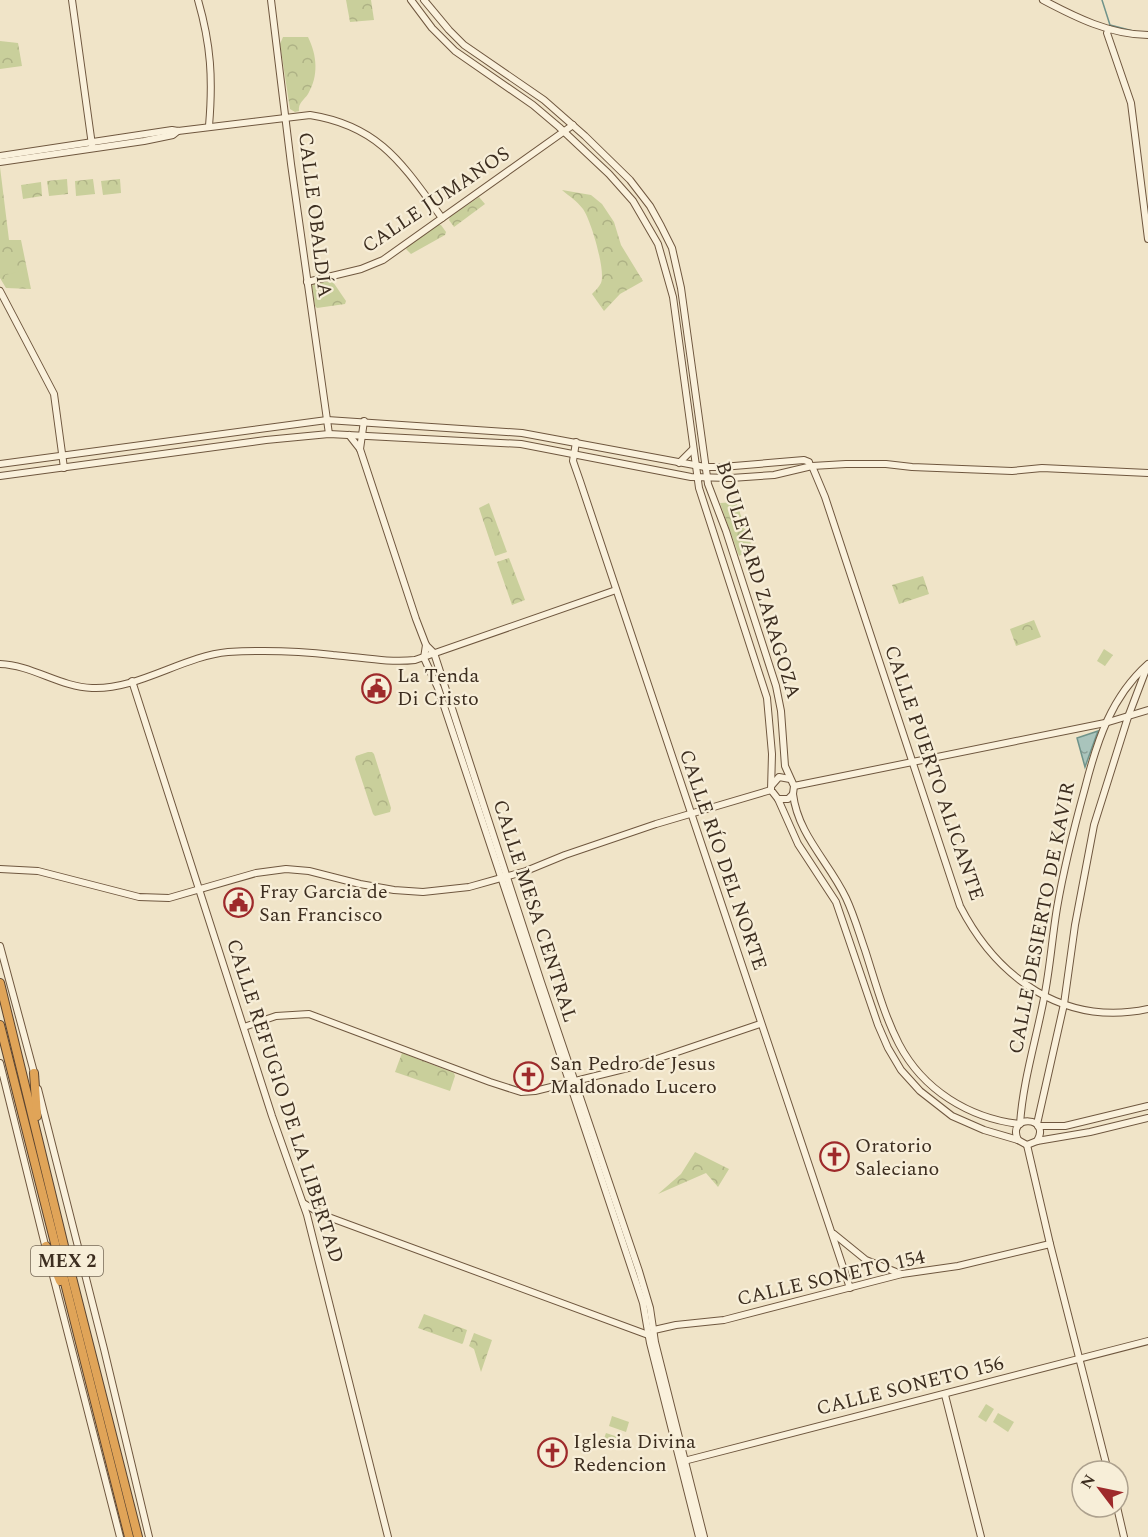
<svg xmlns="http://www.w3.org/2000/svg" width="1148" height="1537" viewBox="0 0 1148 1537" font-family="Spectral,serif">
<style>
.park{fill:url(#park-crowns)}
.pitch{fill:#c9cf9b}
.water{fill:url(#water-ripples);stroke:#6f938a;stroke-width:1.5}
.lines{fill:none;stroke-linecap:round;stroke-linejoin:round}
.stream{stroke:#6f938a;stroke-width:1.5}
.secondary-casing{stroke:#6f573f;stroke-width:8}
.highway-casing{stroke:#5b4430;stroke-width:10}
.secondary{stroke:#faf1dc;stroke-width:6}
.highway{stroke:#e0a458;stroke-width:8}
.labels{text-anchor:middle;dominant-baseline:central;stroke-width:4.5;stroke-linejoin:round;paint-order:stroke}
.shield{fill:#f7eed8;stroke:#756857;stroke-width:1.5}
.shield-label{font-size:18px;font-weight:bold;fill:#3d2e20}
.street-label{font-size:20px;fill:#3d2e20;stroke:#f7eed8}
.poi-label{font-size:20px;fill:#3d2e20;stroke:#f7eed8;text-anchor:start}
</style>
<defs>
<pattern id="park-crowns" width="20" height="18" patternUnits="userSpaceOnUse" patternTransform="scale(1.5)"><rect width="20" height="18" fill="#c9cf9b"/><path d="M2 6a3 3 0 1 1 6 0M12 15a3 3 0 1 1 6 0" fill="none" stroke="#aeb285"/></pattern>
<pattern id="water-ripples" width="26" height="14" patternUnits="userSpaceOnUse" patternTransform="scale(1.5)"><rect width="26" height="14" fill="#a9c4bc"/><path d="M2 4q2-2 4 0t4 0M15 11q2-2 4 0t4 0" fill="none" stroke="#8ba098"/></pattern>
</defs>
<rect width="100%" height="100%" fill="#f0e4c8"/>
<g class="park">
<path d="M346,0H371L374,20L350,22Z"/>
<path d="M283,37H308C317,55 319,76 308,94C304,100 298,103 299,111L295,112L290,109L280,44Z"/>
<path d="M0,41L18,43L22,66L0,69Z"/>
<path d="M0,167L9,240H21L31,289L6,288L0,278Z"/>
<path d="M67,179L68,194L49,196L47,181Z"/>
<path d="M93,179L95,194L76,196L75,181Z"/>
<path d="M120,179L121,193L103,195L101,181Z"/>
<path d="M41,182L42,196L23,199L21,185Z"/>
<path d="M562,190L591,195L602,204L614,222L621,245L643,281L620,294L604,311L592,294C595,291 599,287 601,283C606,271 591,220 583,209C577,201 569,196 562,190Z"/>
<path d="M479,197L485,204L454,227L449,220L450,217Z"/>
<path d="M438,225H441L446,232L445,235L411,254L406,249L407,247Z"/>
<path d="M330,281L333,282L346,301L345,304L317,308L315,306L312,286L314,284Z"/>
<path d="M736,502L753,549L739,556L720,503Z"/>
<path d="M489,503L507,552L495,556L479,508Z"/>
<path d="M509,558L525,600L512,605L497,562Z"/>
<path d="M923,576L929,594L899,604L892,585Z"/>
<path d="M1034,620L1041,637L1016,646L1010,629Z"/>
<path d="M1104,649L1113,655L1105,666L1097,661Z"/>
<path d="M368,752H372L374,754L391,808L390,812L375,816L373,814L355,759L356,756Z"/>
<path d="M402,1053L454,1073L455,1076L450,1091L395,1072Z"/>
<path d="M695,1152L729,1169L718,1187L706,1173L658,1194L681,1174Z"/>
<path d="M424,1314L467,1330L463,1343L462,1344L418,1328Z"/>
<path d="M474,1333L492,1340L481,1372L474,1349L469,1346Z"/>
</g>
<g class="pitch">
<path d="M22,271L25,282L7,286L5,275Z"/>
<path d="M986,1404L994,1409L986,1422L978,1417Z"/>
<path d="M998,1413L1014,1422L1008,1432L993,1422Z"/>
<path d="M612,1416L629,1422L626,1432L609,1426Z"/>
<path d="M606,1433L624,1439L620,1450L602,1444Z"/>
</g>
<path class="water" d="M1098,731L1085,767L1077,738Z"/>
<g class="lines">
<path class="stream" d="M1102,0L1110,25L1137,32"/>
<defs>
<g id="secondary">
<path d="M72,0L92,145"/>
<path d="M198,0C211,45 213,79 209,126"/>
<path d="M271,0L291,164L329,434"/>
<path d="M411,0L432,28L455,51L533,105L559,127L609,174L633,201L658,244L673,297L699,488L767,698L772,754L771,790L778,799H788L793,794L794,786L785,766L781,711L776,686L726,531L708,484L681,288L672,248L661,226L650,206L630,180L585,136L544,100L464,45L449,30L424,0"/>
<path d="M1043,0C1075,17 1111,35 1148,35"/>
<path d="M1109,29L1107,33L1131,103L1148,239"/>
<path d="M0,156L172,130L178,131L310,115C380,126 403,165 442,218"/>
<path d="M0,162L144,141L173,135L178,131"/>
<path d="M307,282L361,269L383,260L573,125"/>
<path d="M0,291L54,394L64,468"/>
<path d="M349,435L360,449L416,619L426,645L434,653L541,982L639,1271L650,1308L655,1342L704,1537"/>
<path d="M576,442L573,461L580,481L850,1288"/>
<path d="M360,449L364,421"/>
<path d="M679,463L693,449"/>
<path d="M0,464L327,420L522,433L705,467H722L804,460L809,462L810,466"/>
<path d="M812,466L825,497L960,906C997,978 1064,1027 1148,1009"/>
<path d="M0,476L266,440L329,434L521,444L691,477L731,478L774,475L812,466L846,464H886L912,467L1012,471L1042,468L1148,473"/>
<path d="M426,645L424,658L438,688L643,1303L650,1343L699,1537"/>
<path d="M0,664C32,665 60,687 92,688C138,690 183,656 228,652C263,650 299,651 333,655C360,657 388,663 415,660L616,590"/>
<path d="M132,681L272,1116L307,1215L388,1537"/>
<path d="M772,785L779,777L790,779"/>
<path d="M794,786L1105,723L1148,710"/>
<path d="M793,794C798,835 829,862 846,898C854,915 859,933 865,950C875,981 884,1015 899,1044C923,1090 969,1118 1019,1124"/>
<path d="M778,799L798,844L836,902L878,1025L888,1048L901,1070L920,1091L952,1116L984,1130L1018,1140L1027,1145L1037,1141L1090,1132L1148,1118"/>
<path d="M0,869L38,871L139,897L169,898L256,873L286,869L309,871L360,884L394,890L423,892L469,887L526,871L565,855L656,824L771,790"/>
<path d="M0,946L35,1076"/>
<path d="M244,1027L276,1016L309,1014L490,1082L521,1092L535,1091L636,1066L760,1024"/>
<path d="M0,1063L46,1249"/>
<path d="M38,1089L104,1349L149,1537"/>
<path d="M1020,1124C1023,1081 1036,1040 1044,998C1050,969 1052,938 1057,908C1064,867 1074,828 1085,788C1097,741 1111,697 1148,664"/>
<path d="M1037,1124L1064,1004L1075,925L1094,825L1128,717L1147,667"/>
<path d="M1038,1126H1065L1148,1106"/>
<path d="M1018,1140C1006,1114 1052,1116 1037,1141"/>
<path d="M1027,1145L1050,1244L1108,1471"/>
<path d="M303,1203L323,1215L651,1336"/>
<path d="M834,1234L866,1260L901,1274"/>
<path d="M50,1264L120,1537"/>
<path d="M654,1330L676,1325L724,1320L902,1274L958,1266L1050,1244"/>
<path d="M945,1395L981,1537"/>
<path d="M684,1461L1148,1341"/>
<path d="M1117,1507L1124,1537"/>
</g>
<g id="highway">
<path d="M0,983L65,1250L138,1537"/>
<path d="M0,1025L129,1537"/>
<path d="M34,1073L37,1116"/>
<path d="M46,1246L60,1281"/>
</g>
</defs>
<use href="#secondary" class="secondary-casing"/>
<use href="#highway" class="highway-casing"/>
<use href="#secondary" class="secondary"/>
<use href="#highway" class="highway"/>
</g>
<defs>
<symbol id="civic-ring" viewBox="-11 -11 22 22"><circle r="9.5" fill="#f7eed8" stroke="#9e2a2b" stroke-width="1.5"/><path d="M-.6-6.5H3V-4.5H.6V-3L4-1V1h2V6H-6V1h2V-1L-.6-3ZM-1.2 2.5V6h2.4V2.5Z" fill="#9e2a2b"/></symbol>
<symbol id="church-ring" viewBox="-11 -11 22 22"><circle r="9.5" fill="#f7eed8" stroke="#9e2a2b" stroke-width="1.5"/><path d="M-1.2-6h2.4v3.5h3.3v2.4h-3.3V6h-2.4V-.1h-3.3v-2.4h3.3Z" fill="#9e2a2b"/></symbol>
</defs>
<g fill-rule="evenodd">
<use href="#civic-ring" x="360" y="672" width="33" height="33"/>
<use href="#civic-ring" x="222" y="886" width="33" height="33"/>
<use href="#church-ring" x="512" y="1060" width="33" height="33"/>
<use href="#church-ring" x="818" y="1140" width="33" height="33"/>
<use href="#church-ring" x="536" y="1436" width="33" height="33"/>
</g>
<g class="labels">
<rect class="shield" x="31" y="1246" width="72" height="30" rx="4.5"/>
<g class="shield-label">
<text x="67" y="1261">MEX 2</text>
</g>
<g class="street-label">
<text transform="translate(436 200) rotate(-34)">CALLE JUMANOS</text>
<text transform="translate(315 215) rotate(83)">CALLE OBALDÍA</text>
<text transform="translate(758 580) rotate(73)">BOULEVARD ZARAGOZA</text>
<text transform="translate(934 773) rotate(71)">CALLE PUERTO ALICANTE</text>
<text transform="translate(723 860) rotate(71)">CALLE RÍO DEL NORTE</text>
<text transform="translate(535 911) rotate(72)">CALLE MESA CENTRAL</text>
<text transform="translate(1042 918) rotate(-79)">CALLE DESIERTO DE KAVIR</text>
<text transform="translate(285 1101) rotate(72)">CALLE REFUGIO DE LA LIBERTAD</text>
<text transform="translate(831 1278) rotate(-13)">CALLE SONETO 154</text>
<text transform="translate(910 1386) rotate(-14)">CALLE SONETO 156</text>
</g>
<g class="poi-label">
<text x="397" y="676">La Tenda<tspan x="397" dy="23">Di Cristo</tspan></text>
<text x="259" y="892">Fray Garcia de<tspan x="259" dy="23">San Francisco</tspan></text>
<text x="550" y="1064">San Pedro de Jesus<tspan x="550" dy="23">Maldonado Lucero</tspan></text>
<text x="855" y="1146">Oratorio<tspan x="855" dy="23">Saleciano</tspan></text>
<text x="573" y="1442">Iglesia Divina<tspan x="573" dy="23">Redencion</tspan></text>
</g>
</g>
<g transform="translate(1100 1489) rotate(302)"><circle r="28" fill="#f7eed8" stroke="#ada18e" stroke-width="1.5"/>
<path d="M0-4.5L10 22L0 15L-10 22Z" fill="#9e2a2b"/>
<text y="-9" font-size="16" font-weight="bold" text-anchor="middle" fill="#3d2e20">N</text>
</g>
</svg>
